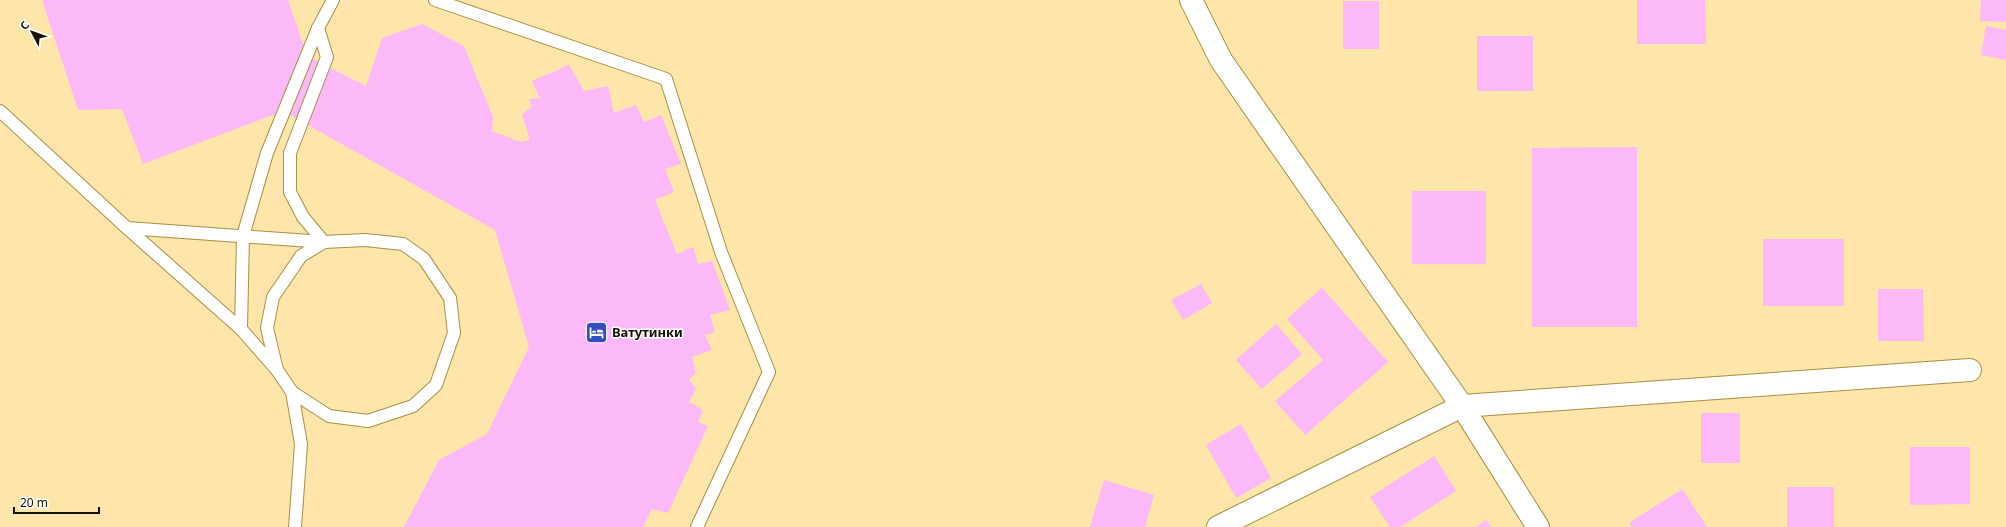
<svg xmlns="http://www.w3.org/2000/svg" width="2006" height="527" viewBox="0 0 2006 527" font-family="'Noto Sans',sans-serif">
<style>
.building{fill:#fcb9f9}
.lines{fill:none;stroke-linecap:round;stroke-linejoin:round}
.service-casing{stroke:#ab8e43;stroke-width:14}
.minor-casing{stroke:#ab8e43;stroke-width:24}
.service{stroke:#fff;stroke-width:12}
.minor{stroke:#fff;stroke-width:22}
.labels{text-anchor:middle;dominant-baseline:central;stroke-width:3;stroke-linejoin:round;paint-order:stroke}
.poi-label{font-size:13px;font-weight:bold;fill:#181000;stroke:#fff;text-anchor:start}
</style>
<rect width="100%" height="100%" fill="#fee5aa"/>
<g class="building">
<path d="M42,0H288L307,56L366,86L382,38L422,24L464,46L493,117L492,131L520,142L530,140L522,114L532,107L529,99L540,98L532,81L569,65L584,91L608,86L614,113L636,105L644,122L661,115L681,164L665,169L674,192L655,200L677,254L693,247L698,264L712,261L730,310L710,315L715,332L705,335L712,350L692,357L696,373L689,380L696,389L689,402L703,410L698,422L708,426L668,513L652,509L643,527H404L439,460L487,434L529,347L495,230L283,111L143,164L122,109L78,110Z"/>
<path d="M1637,0H1705L1706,44H1637Z"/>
<path d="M1981,0H2006V22L1980,21Z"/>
<rect x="1343" y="1" width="36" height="48"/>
<path d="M1986,26L2006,30V60L1981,55Z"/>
<rect x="1477" y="36" width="56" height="55"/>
<path d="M1637,147V327H1532V148Z"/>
<rect x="1412" y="191" width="74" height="73"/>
<rect x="1763" y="239" width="81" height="67"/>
<path d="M1201,284L1212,303L1183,320L1171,300Z"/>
<path d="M1322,288L1388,362L1305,435L1275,401L1323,360L1287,319Z"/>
<path d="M1878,289H1923L1924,341H1878Z"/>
<path d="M1276,324L1302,354L1262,389L1236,360Z"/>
<rect x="1701" y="413" width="39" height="50"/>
<path d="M1241,424L1271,478L1236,498L1206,445Z"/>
<path d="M1910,447H1970V504L1910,505Z"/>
<path d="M1434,456L1456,491L1400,527H1390L1370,497Z"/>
<path d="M1104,480L1154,495L1145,527H1090Z"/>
<rect x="1787" y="487" width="47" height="40"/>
<path d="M1682,489L1707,527H1632L1629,523Z"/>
<path d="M1486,520L1491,527H1476Z"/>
</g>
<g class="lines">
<defs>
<g id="service">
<path d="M435,0L666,79L721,252L769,372L697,527"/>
<path d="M0,111L127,228L324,242L365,240L403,244L424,259L450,298L454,333L436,385L413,406L368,421L329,416L292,392"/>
<path d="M127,228L241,329L277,370L292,392L301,444L295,527"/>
<path d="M241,329L243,236L267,153L318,28L333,0"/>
<path d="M277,370L267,328L273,297L301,256L324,242L303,217L290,192V153L327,57L318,28"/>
</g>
<g id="minor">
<path d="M1191,0L1221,60L1462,406L1970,370"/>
<path d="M1218,527L1462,406L1538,527"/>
</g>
</defs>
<use href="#service" class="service-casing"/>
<use href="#minor" class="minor-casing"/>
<use href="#service" class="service"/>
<use href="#minor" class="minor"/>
</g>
<defs>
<symbol id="hotel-square" viewBox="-11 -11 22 22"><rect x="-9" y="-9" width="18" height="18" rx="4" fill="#324fc0" stroke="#fff"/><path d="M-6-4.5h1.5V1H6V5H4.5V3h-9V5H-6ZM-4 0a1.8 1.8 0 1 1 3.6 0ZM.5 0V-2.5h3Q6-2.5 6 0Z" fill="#fff"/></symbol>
</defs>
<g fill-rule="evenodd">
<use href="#hotel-square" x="584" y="320" width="25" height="25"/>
</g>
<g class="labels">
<g class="poi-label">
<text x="612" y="332">Ватутинки</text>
</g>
</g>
<g transform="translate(32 32) rotate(311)" stroke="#ffffff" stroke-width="3" paint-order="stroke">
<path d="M0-3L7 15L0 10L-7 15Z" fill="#181000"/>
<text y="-6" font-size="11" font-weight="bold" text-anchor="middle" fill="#181000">С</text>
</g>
<path d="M14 507v6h85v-6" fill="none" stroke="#181000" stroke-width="2"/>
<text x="20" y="507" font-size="12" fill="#181000" stroke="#ffffff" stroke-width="3" paint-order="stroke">20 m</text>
</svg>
